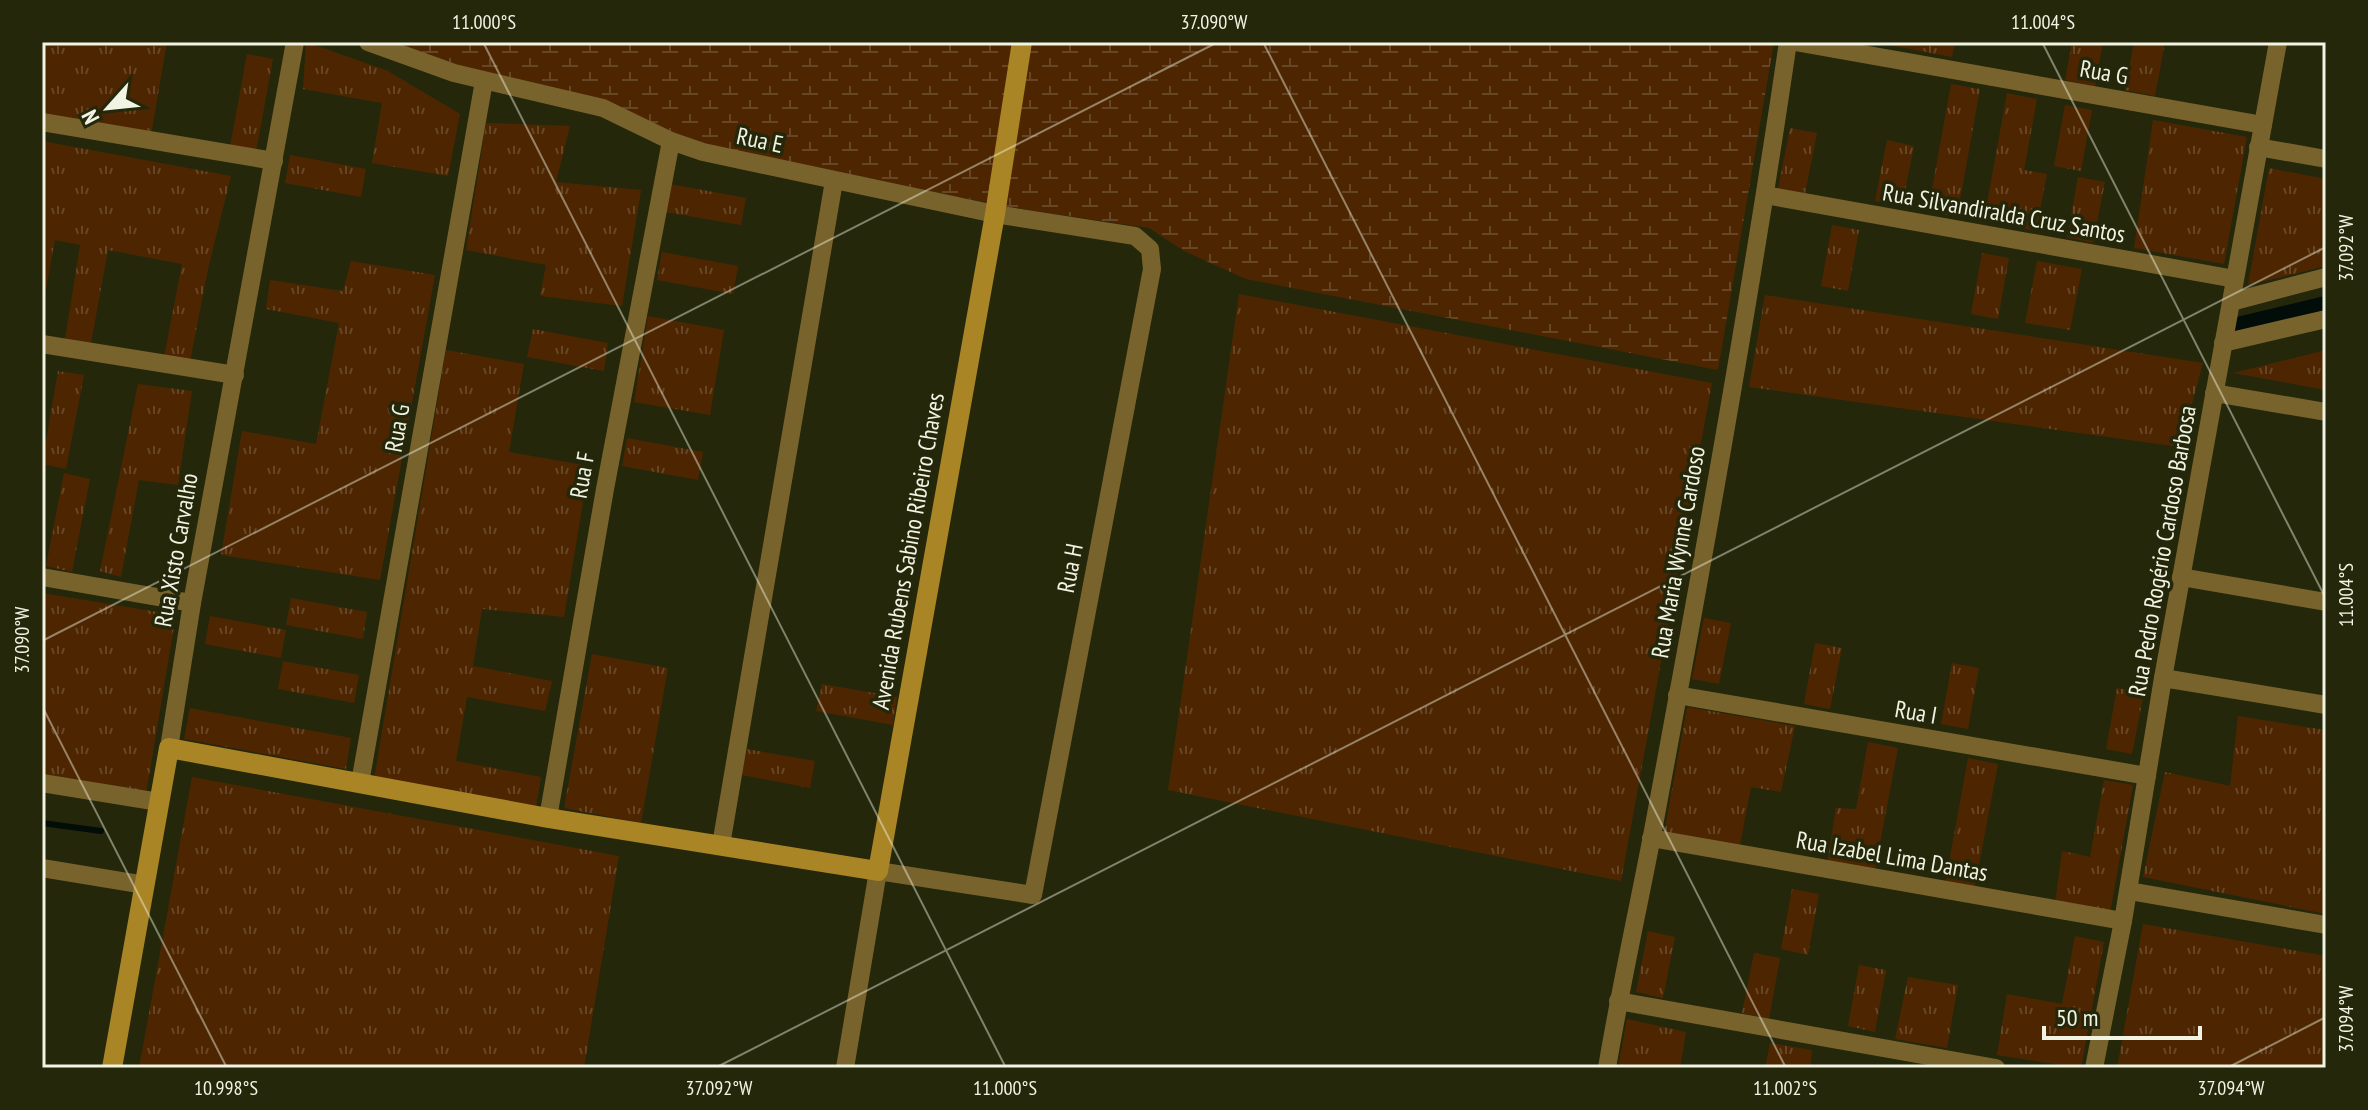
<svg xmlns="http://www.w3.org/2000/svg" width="2368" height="1110" viewBox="0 0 2368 1110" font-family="'PT Sans Narrow',sans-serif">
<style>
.grass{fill:url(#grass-tufts)}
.wetland{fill:url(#wetland-marsh)}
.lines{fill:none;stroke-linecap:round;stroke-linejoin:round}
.stream{stroke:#020d09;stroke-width:6}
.canal{stroke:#020d09;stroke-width:22}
.street{stroke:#79632d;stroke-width:18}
.secondary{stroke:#a98526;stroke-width:20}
.ticks{fill:none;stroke:#f1f4e3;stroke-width:2;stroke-opacity:0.45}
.labels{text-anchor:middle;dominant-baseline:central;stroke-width:7;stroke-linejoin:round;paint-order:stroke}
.street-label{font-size:24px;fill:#f1f4e3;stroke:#24270a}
.neatline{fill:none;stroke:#f1f4e3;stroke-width:3}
.ticks-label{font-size:20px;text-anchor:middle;fill:#f1f4e3}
</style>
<defs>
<pattern id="grass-tufts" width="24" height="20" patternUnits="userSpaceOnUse" patternTransform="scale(2)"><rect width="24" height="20" fill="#4d2601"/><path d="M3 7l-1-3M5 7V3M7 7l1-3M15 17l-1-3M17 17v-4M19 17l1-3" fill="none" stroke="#674626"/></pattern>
<pattern id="wetland-marsh" width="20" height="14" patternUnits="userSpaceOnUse" patternTransform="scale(2)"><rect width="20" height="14" fill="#4d2601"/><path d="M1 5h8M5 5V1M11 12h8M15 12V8" fill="none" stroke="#674626"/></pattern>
</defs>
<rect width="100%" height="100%" fill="#24270a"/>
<g class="grass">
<path d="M42,42H167L151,135L42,115Z"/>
<path d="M306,42L388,71L460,114L448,176L372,163L382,103L303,89Z"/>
<path d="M1873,42H1955L1952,57Z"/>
<path d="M2072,42H2103L2095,86L2065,80Z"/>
<path d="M2134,42H2165L2155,96L2125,90Z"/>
<path d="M247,54L273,59L256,152L230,147Z"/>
<path d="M1951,84L1980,89L1957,217L1928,211Z"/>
<path d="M2007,93L2037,99L2024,170L2047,174L2036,231L1984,220Z"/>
<path d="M2065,105L2092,110L2081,171L2054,166Z"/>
<path d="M2153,120L2247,137L2224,264L2134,248Z"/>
<path d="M486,123L570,126L556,182L641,190L622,306L540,296L546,265L466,250Z"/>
<path d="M1790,128L1817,133L1805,194L1778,189Z"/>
<path d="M1887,140L1914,146L1902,206L1875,201Z"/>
<path d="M42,141L231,176L208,269L190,362L164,357L182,264L108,250L91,343L65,339L80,245L55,240L42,310Z"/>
<path d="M290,155L366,169L361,197L285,183Z"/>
<path d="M2269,168L2326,179V266L2248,285Z"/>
<path d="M2078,177L2105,182L2093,243L2067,237Z"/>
<path d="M670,184L746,198L741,225L665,212Z"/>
<path d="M1832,225L1859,230L1848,291L1821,286Z"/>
<path d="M662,252L738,266L733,294L657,280Z"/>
<path d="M1982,253L2009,258L1998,319L1971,314Z"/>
<path d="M351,261L435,275L380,580L221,555L242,431L316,444L339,323L266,309L270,280L343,291Z"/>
<path d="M2037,261L2082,269L2070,330L2025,323Z"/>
<path d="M1239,294L1712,383L1621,881L1168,790Z"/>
<path d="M1765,295L2203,363L2180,447L1749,387Z"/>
<path d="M648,316L724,330L710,415L634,402Z"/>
<path d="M533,329L608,343L604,371L527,357Z"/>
<path d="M446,350L524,364L509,452L589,466L564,617L482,609L473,666L552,681L545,711L467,697L456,761L541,777L536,808L374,779Z"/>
<path d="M2326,350V390L2233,373Z"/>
<path d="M58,371L84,375L66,469L42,464Z"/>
<path d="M138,384L192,391L178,485L139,480L121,577L100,571Z"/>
<path d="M627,438L703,452L698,480L622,466Z"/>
<path d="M64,473L90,479L72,572L46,566Z"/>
<path d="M42,593L176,615L146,794L42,777Z"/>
<path d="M291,598L367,612L363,639L286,625Z"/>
<path d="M210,616L286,630L281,658L205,644Z"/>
<path d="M1704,618L1731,623L1719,684L1692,679Z"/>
<path d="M1815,643L1842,648L1830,709L1804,704Z"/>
<path d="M592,654L668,668L641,823L564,808Z"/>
<path d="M283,661L359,675L354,703L278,689Z"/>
<path d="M1952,663L1979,668L1968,729L1941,724Z"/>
<path d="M822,684L897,697L893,725L816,711Z"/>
<path d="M2117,688L2144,693L2132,754L2106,749Z"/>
<path d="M1687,707L1795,726L1781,792L1751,787L1739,850L1664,834Z"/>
<path d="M190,708L351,738L346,769L184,739Z"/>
<path d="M2238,716L2326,730V914L2143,877L2165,772L2230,786Z"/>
<path d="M1868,742L1898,748L1874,875L1827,864L1836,808L1856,809Z"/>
<path d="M747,749L815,761L810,788L742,775Z"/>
<path d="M1968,758L1998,764L1974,891L1945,885Z"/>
<path d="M192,777L619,856L584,1068H139Z"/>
<path d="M2104,780L2133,785L2110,913L2055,903L2062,851L2090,857Z"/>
<path d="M1792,889L1819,894L1808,955L1781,949Z"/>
<path d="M2143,924L2326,956V1068H2117Z"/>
<path d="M1648,931L1675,937L1663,998L1636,992Z"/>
<path d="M2075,936L2104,942L2081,1068L1997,1055L2007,994L2062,1004Z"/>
<path d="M1754,953L1780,958L1769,1019L1742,1013Z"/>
<path d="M1859,965L1886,970L1875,1032L1848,1026Z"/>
<path d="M1908,977L1958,985L1947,1048L1895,1039Z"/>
<path d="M1627,1019L1686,1032L1680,1068H1618Z"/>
<path d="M1770,1043L1812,1050L1810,1068H1765Z"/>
</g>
<path class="wetland" d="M368,42H1774L1718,370L1246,279L1184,251L1149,228L1015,208L690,145Z"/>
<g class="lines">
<path class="stream" d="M42,823L101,831"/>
<path class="canal" d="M2238,328L2326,307"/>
<g class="street">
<path d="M368,42L454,73L603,108L671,141L703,152L995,214L1135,236L1150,249L1152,269L1033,895L878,871L845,1068"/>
<path d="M1795,42L2263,125"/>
<path d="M42,122L274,161"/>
<path d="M2258,147L2326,159"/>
<path d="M1765,195L2235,279"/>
<path d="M2231,302L2326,277"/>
<path d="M2223,343L2326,319"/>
<path d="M42,344L235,375"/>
<path d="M2214,393L2326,412"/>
<path d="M42,577L192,603"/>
<path d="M2181,577L2326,602"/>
<path d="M2163,678L2326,705"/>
<path d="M1677,695L2147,776"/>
<path d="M169,748L192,603L295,42"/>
<path d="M42,783L159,802"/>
<path d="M360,783L484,81"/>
<path d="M548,818L605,489L671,141"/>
<path d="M1651,838L2123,921"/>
<path d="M721,845L834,181"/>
<path d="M42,868L145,885"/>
<path d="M2129,891L2326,925"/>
<path d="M1618,1001L1996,1068"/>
<path d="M1607,1068C1620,990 1637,914 1652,836C1701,572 1749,308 1788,42"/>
<path d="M2094,1068L2123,921L2163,678L2278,42"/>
</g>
<path class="secondary" d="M112,1068L169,748L548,818L878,871L995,214L1022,42"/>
</g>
<path class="ticks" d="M483,42L1006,1068M1263,42L1786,1068M2042,42L2326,599M42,641L1218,42M42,706L227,1068M715,1068L2326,247M2227,1068L2326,1017"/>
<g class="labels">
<g class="street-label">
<text transform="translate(2104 72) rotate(10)">Rua G</text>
<text transform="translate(760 140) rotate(12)">Rua E</text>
<text transform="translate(2004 213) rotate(10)">Rua Silvandiralda Cruz Santos</text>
<text transform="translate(397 428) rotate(-80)">Rua G</text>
<text transform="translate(582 475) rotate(-80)">Rua F</text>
<text transform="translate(176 550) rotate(-80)">Rua Xisto Carvalho</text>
<text transform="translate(908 551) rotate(-80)">Avenida Rubens Sabino Ribeiro Chaves</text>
<text transform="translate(2162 551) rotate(-80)">Rua Pedro Rogério Cardoso Barbosa</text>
<text transform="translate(1678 552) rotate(-80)">Rua Maria Wynne Cardoso</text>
<text transform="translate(1070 568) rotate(-79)">Rua H</text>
<text transform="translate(1916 712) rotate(10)">Rua I</text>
<text transform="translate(1892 856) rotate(10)">Rua Izabel Lima Dantas</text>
</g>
</g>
<rect width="2368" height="1110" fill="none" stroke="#24270a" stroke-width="88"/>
<g transform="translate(108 108) rotate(243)" stroke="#24270a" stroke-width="6" paint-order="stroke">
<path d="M0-6L14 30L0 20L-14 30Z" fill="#f1f4e3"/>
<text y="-12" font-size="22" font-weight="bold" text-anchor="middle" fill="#f1f4e3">N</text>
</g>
<path d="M2044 1026v12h156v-12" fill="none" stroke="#f1f4e3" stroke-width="4"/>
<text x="2056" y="1026" font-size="24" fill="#f1f4e3" stroke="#24270a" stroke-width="6" paint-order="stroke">50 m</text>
<rect x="44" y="44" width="2280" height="1022" class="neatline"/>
<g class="ticks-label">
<text x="484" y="29">11.000°S</text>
<text x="1214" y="29">37.090°W</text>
<text x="2043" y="29">11.004°S</text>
<text transform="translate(2346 248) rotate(-90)" y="7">37.092°W</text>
<text transform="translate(2346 595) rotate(-90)" y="7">11.004°S</text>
<text transform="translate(22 640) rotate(-90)" y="7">37.090°W</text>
<text transform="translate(2346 1019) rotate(-90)" y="7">37.094°W</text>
<text x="226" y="1095">10.998°S</text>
<text x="719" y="1095">37.092°W</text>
<text x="1005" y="1095">11.000°S</text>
<text x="1785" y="1095">11.002°S</text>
<text x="2231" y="1095">37.094°W</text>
</g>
</svg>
